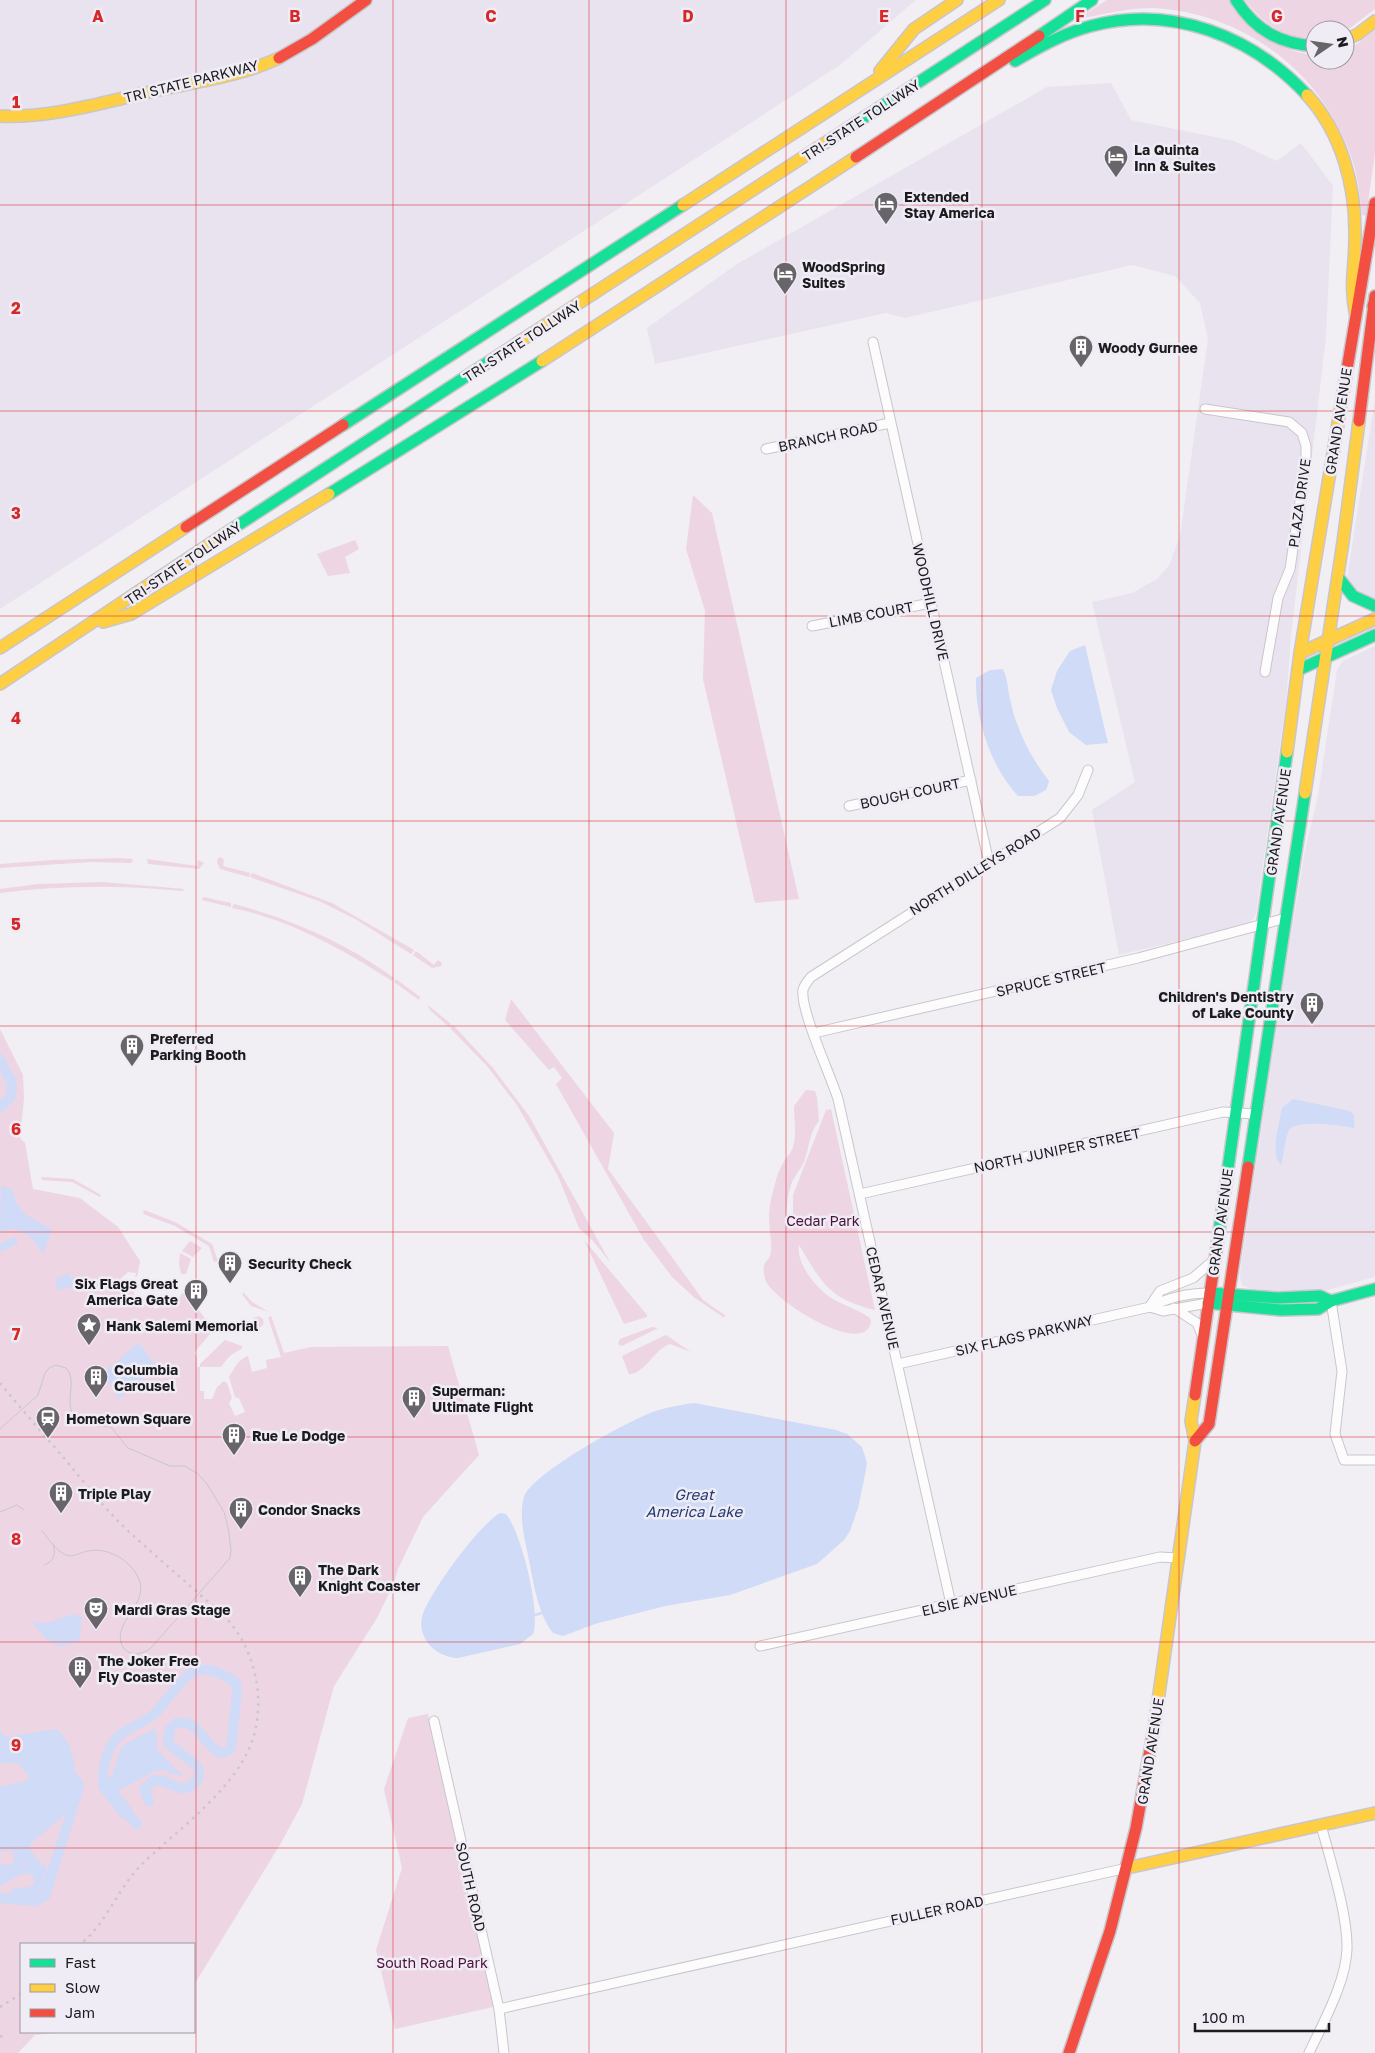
<svg xmlns="http://www.w3.org/2000/svg" width="1375" height="2053" viewBox="0 0 1375 2053" font-family="'Golos Text',sans-serif">
<style>
.built{fill:#e9e3f0}
.green{fill:#edd5e4}
.water{fill:#cfdbf7}
.lines{fill:none;stroke-linecap:round;stroke-linejoin:round}
.stream{stroke:#cfdbf7;stroke-width:2.5}
.canal{stroke:#cfdbf7;stroke-width:10}
.street-casing{stroke:#c9c6cb;stroke-width:11}
.fast-casing{stroke:#c9c6cb;stroke-width:14}
.slow-casing{stroke:#c9c6cb;stroke-width:14}
.jam-casing{stroke:#c9c6cb;stroke-width:14}
.street{stroke:#fdfcfd;stroke-width:9}
.fast{stroke:#16e098;stroke-width:11}
.slow{stroke:#ffcf43;stroke-width:11}
.jam{stroke:#f24e42;stroke-width:11}
.tram{stroke:#c8c8c9;stroke-width:1}
.rail{stroke:#c8c8c9;stroke-width:2.5;stroke-dasharray:2.5 5;stroke-linecap:butt}
.grid{fill:none;stroke:#d62828;stroke-width:1;stroke-opacity:0.55}
.labels{text-anchor:middle;dominant-baseline:central;stroke-width:5;stroke-linejoin:round;paint-order:stroke}
.street-label{font-size:14px;fill:#1c1b1e;stroke:#f0ecf6}
.poi-label{font-size:14px;font-weight:bold;fill:#1c1b1e;stroke:#f0ecf6;text-anchor:start}
.park-label{font-size:14px;fill:#4b1037;stroke:#f0ecf6}
.water-label{font-size:15px;font-style:italic;fill:#223c73;stroke:#f0ecf6}
.grid-label{font-size:16px;text-anchor:middle;font-weight:bold;fill:#d62828;stroke:#f0ecf6;stroke-width:5;stroke-linejoin:round;paint-order:stroke}
</style>
<rect width="100%" height="100%" fill="#f1eef4"/>
<g class="built">
<path d="M0,0H916L840,65L0,609Z"/>
<path d="M1111,83L1131,120L1234,141L1277,161L1301,143L1333,186L1326,337L1291,635L1286,704L1256,914L1252,920L1245,925L1119,955L1092,810L1135,782L1092,602L1132,593L1157,579L1169,566L1180,536L1208,339L1200,303L1175,276L1132,265L905,318L886,313L655,364L647,328L737,264L1047,87Z"/>
<path d="M1375,399V600L1364,597L1349,584L1347,578Z"/>
<path d="M1375,646V1277L1324,1291L1305,1293L1256,1291L1242,1285L1240,1278L1241,1265L1283,983L1304,856L1318,795L1337,670L1343,661Z"/>
</g>
<g class="green">
<path d="M1107,0H1229C1254,23 1278,55 1315,54V60H1345V48L1357,44L1375,30V153L1366,216L1362,215C1360,196 1358,177 1352,159C1322,71 1243,12 1151,8C1129,8 1105,14 1083,18L1082,16Z"/>
<path d="M1245,0H1375V9L1345,32V30H1315V38C1285,40 1263,23 1245,0Z"/>
<path d="M693,495L712,513L799,899L755,903L703,679L705,611L686,549Z"/>
<path d="M355,540L359,549L345,557L350,573L328,576L317,554Z"/>
<path d="M221,857L224,860L223,866L250,873L249,877L220,869L217,862L218,858Z"/>
<path d="M119,858L132,859L133,861L131,863L91,862L0,868V864L53,860Z"/>
<path d="M147,859L197,866L198,860L204,863L199,869L148,864Z"/>
<path d="M252,873L332,903L414,950L411,954L357,920L319,901L250,877Z"/>
<path d="M102,882L184,889L183,891C122,885 61,885 0,893V889L38,884Z"/>
<path d="M203,897L231,903V907L202,900Z"/>
<path d="M234,904C291,919 347,943 394,978L392,981C344,950 289,919 232,908Z"/>
<path d="M416,951L434,965L438,960L442,963L441,966L432,968L413,955Z"/>
<path d="M396,979L420,997L419,1000L394,982Z"/>
<path d="M511,999L614,1133L608,1169L703,1300L726,1316L723,1317L695,1298L673,1278L644,1240L556,1084L562,1078L554,1067L549,1070L505,1020Z"/>
<path d="M428,1005L451,1024L449,1027L430,1010Z"/>
<path d="M453,1025L493,1068L529,1116L610,1262L593,1241L579,1228L558,1176L517,1105L487,1066L450,1028Z"/>
<path d="M0,1029L23,1075L24,1099L20,1138L25,1143L33,1189L80,1198L118,1227L140,1261L137,1277H135L136,1273L128,1272L118,1281L135,1283L133,1304L152,1305L155,1309L179,1298L182,1293L186,1295L214,1329L194,1353L197,1357V1367H200V1364L225,1340L242,1346V1349C230,1354 228,1358 221,1367H200V1391H204V1399H212L217,1387L224,1381L227,1383L232,1398L229,1403L235,1416L245,1412L239,1398L235,1397L229,1377C235,1368 237,1360 248,1356L252,1372L267,1368L266,1360L281,1357L268,1317L271,1316L284,1353L311,1347L448,1346L479,1455L423,1517L398,1569L394,1583L377,1618L334,1686L302,1804L281,1843L194,1985V1944H21V2032H63L35,2035L18,2053H0Z"/>
<path d="M806,1090L815,1091L817,1097L819,1121C809,1132 809,1149 804,1162C801,1169 795,1175 792,1182C788,1193 781,1225 793,1230V1195L826,1110L831,1109L875,1310C829,1299 822,1283 799,1245C796,1262 814,1285 827,1295C840,1305 856,1308 870,1318L871,1321C867,1360 770,1299 765,1279C760,1258 770,1264 771,1251C772,1241 769,1228 769,1217C769,1207 772,1194 775,1184C777,1175 780,1167 785,1160C787,1156 792,1152 793,1147C797,1134 794,1120 794,1106Z"/>
<path d="M41,1177L73,1179L101,1195L100,1197L72,1182L42,1180Z"/>
<path d="M144,1210L175,1222L212,1244L218,1261L214,1262L209,1246L175,1226L143,1214Z"/>
<path d="M584,1240L647,1315V1317L624,1324Z"/>
<path d="M190,1241L202,1248L193,1257L182,1251Z"/>
<path d="M180,1253L191,1259L186,1274H181L179,1264Z"/>
<path d="M244,1293L252,1302L269,1312L251,1306L242,1294Z"/>
<circle cx="258" cy="1322" r="5.5"/>
<path d="M219,1321L240,1324L248,1322L250,1329L240,1330L218,1324Z"/>
<path d="M652,1327L658,1328L622,1346L618,1344L620,1339Z"/>
<path d="M666,1335L691,1352L718,1362L670,1344C654,1349 645,1374 629,1374L622,1356Z"/>
<path d="M428,1714L493,1998V2007L395,2029L376,1950L402,1868L384,1789L408,1718Z"/>
</g>
<g class="water">
<path d="M1085,645L1108,743L1086,745L1069,732L1057,708L1051,690L1057,671L1070,651Z"/>
<path d="M1003,669C1009,683 1007,689 1011,703C1017,731 1031,758 1049,781L1046,790L1034,796H1018C990,766 975,718 976,678L990,670Z"/>
<path d="M1293,1099L1350,1111L1354,1115V1128C1342,1125 1295,1119 1289,1130C1285,1138 1284,1155 1281,1165C1270,1154 1279,1126 1281,1112L1282,1108Z"/>
<path d="M1,1186L12,1189L17,1204L27,1216L52,1229L43,1254C38,1244 25,1229 12,1229C8,1230 4,1231 0,1231Z"/>
<path d="M15,1237L18,1244L0,1252V1244Z"/>
<path d="M70,1273V1278L80,1277L82,1285L57,1290L55,1279Z"/>
<path d="M139,1342L148,1356L158,1366L117,1400L114,1386L99,1377Z"/>
<path d="M694,1403L836,1430L847,1434L862,1447L867,1463L865,1475L858,1508L850,1531L844,1540L817,1564L730,1595L665,1606L595,1624L563,1636L553,1633C539,1615 534,1587 530,1565C526,1544 518,1517 524,1497C532,1473 628,1421 653,1412C667,1407 681,1405 694,1403Z"/>
<path d="M500,1513L506,1514C521,1532 541,1612 533,1634L520,1644L458,1658C438,1658 417,1640 422,1617C427,1595 480,1524 500,1513Z"/>
<path d="M73,1614L82,1617L79,1641L61,1647L46,1639L32,1622L47,1623Z"/>
<path d="M56,1729C77,1745 75,1774 77,1799L65,1814L29,1845L36,1859L47,1868V1877L10,1850L0,1852V1787L27,1781L32,1771L28,1759L16,1754L0,1743V1730L5,1737Z"/>
<path d="M154,1729L156,1730L157,1749L176,1770L182,1773L181,1776L162,1770L155,1771L118,1791L133,1810L122,1819L97,1786L112,1776L120,1750L125,1744Z"/>
</g>
<g class="lines">
<path class="stream" d="M535,1615L542,1613"/>
<g class="canal">
<path d="M0,1059C5,1075 16,1078 10,1098L0,1107"/>
<path d="M0,1750L21,1749"/>
<path d="M0,1758H21L34,1775"/>
<path d="M109,1794C97,1780 105,1752 117,1738C126,1727 145,1724 155,1713C182,1685 191,1650 236,1683L237,1692L231,1749L226,1752L220,1753C201,1743 200,1719 176,1723L170,1729L168,1743C176,1754 215,1767 192,1785C189,1788 184,1789 181,1788C171,1786 164,1779 154,1780L144,1789L149,1801"/>
<path d="M119,1805L137,1824"/>
<path d="M0,1869L10,1871C22,1864 20,1856 18,1844"/>
<path d="M0,1880C13,1873 24,1863 37,1872L40,1884C33,1894 26,1893 16,1893"/>
<path d="M0,1898L35,1901L45,1896L79,1787L78,1782L74,1778L64,1779"/>
</g>
<defs>
<g id="street">
<path d="M873,342L989,863"/>
<path d="M1205,409L1289,422L1302,433L1306,446V460L1290,569L1278,598L1265,672"/>
<path d="M766,449L890,423"/>
<path d="M812,626L931,603"/>
<path d="M849,806L971,780"/>
<path d="M814,1033L1138,958L1286,918"/>
<path d="M860,1194L1223,1112L1255,1114"/>
<path d="M1331,1301L1342,1371L1335,1434L1344,1460H1375"/>
<path d="M1150,1306L1160,1291L1193,1278L1214,1260"/>
<path d="M1150,1307L1163,1311L1208,1303"/>
<path d="M1174,1308L1197,1323L1202,1335"/>
<path d="M898,1364L1150,1307C1169,1297 1188,1293 1210,1293"/>
<path d="M951,1604L838,1099C831,1076 800,1010 803,990C804,985 808,981 811,977L1060,818L1078,795L1088,770"/>
<path d="M760,1646L1160,1557L1178,1558"/>
<path d="M434,1721L499,2009L504,2053"/>
<path d="M499,2009L1127,1868"/>
<path d="M1309,2053C1323,2023 1346,1982 1347,1949C1348,1915 1330,1859 1321,1825"/>
</g>
<g id="fast">
<path d="M1236,0C1255,30 1280,44 1315,46"/>
<path d="M1039,36L1092,0"/>
<path d="M1015,61C1039,47 1064,33 1091,26C1172,4 1252,36 1307,95"/>
<path d="M828,141L1045,0"/>
<path d="M343,425L683,205"/>
<path d="M329,494L542,361"/>
<path d="M229,531L499,355"/>
<path d="M1338,577L1353,596L1375,606"/>
<path d="M1298,670L1375,635"/>
<path d="M1248,1167L1305,793"/>
<path d="M1219,1232L1287,752"/>
<path d="M1210,1293L1278,1298L1320,1296L1331,1301"/>
<path d="M1208,1303L1281,1310L1318,1309L1331,1301L1375,1289"/>
</g>
<g id="slow">
<path d="M1345,40L1358,34L1375,21"/>
<path d="M880,71L914,29L957,0"/>
<path d="M1307,95C1342,133 1356,187 1355,237C1355,269 1349,284 1356,317"/>
<path d="M0,116C52,118 100,103 150,92C194,82 239,77 279,58"/>
<path d="M683,205L999,0"/>
<path d="M499,355L828,141"/>
<path d="M542,361L856,157"/>
<path d="M103,622L131,614L329,494"/>
<path d="M0,648L186,527"/>
<path d="M1300,653L1375,619"/>
<path d="M0,684L229,531"/>
<path d="M1287,752L1300,653L1342,399"/>
<path d="M1305,793L1343,542L1359,421"/>
<path d="M1155,1722L1195,1441L1191,1421L1195,1395"/>
<path d="M1127,1868L1375,1813"/>
</g>
<g id="jam">
<path d="M279,58L312,39L366,0"/>
<path d="M856,157L1039,36"/>
<path d="M1373,306L1375,300"/>
<path d="M1342,399L1375,203"/>
<path d="M1359,421L1375,296"/>
<path d="M186,527L343,425"/>
<path d="M1195,1395L1219,1232"/>
<path d="M1195,1441L1209,1424L1248,1167"/>
<path d="M1069,2053L1110,1931L1136,1828L1155,1722"/>
</g>
</defs>
<use href="#street" class="street-casing"/>
<use href="#fast" class="fast-casing"/>
<use href="#slow" class="slow-casing"/>
<use href="#jam" class="jam-casing"/>
<use href="#street" class="street"/>
<use href="#fast" class="fast"/>
<use href="#slow" class="slow"/>
<use href="#jam" class="jam"/>
<g class="tram">
<path d="M0,1429L38,1395L45,1373L49,1368L56,1365L66,1368C81,1383 55,1414 87,1425C95,1427 103,1425 111,1427L128,1448L170,1466H185L198,1474L207,1484L224,1512L228,1527L231,1550L230,1558L151,1648C142,1655 132,1656 124,1649C107,1622 154,1605 137,1575C128,1559 107,1547 88,1551C81,1552 73,1558 66,1555C56,1551 48,1538 42,1531"/>
<path d="M0,1512L17,1505L24,1510"/>
<path d="M44,1565C55,1561 56,1553 53,1544"/>
</g>
<g class="rail">
<path d="M0,1383C22,1410 46,1437 69,1464C87,1486 105,1509 126,1529C149,1550 173,1571 197,1592C210,1604 227,1616 237,1632C258,1663 265,1708 251,1744C233,1791 175,1832 140,1866C117,1890 107,1922 81,1944"/>
<path d="M0,2007L21,1994"/>
<path d="M0,2036L3,2037"/>
</g>
</g>
<path class="grid" d="M196,0V2053M393,0V2053M589,0V2053M786,0V2053M982,0V2053M1179,0V2053M0,205H1375M0,411H1375M0,616H1375M0,821H1375M0,1026H1375M0,1232H1375M0,1437H1375M0,1642H1375M0,1848H1375"/>
<defs>
<symbol id="hotel-pin" viewBox="-11 -11 22 30"><path d="M0 17L-7.5 6A9.5 9.5 0 1 1 7.5 6Z" fill="#676569" stroke="#f0ecf6"/><path d="M-6-4.5h1.5V1H6V5H4.5V3h-9V5H-6ZM-4 0a1.8 1.8 0 1 1 3.6 0ZM.5 0V-2.5h3Q6-2.5 6 0Z" fill="#fff"/></symbol>
<symbol id="building-pin" viewBox="-11 -11 22 30"><path d="M0 17L-7.5 6A9.5 9.5 0 1 1 7.5 6Z" fill="#676569" stroke="#f0ecf6"/><path d="M-4-6H4V6H1V3H-1V6H-4ZM-2.5-4.3h1.7v1.8h-1.7ZM.8-4.3h1.7v1.8H.8ZM-2.5-1h1.7V.8h-1.7ZM.8-1h1.7V.8H.8Z" fill="#fff"/></symbol>
<symbol id="sight-pin" viewBox="-11 -11 22 30"><path d="M0 17L-7.5 6A9.5 9.5 0 1 1 7.5 6Z" fill="#676569" stroke="#f0ecf6"/><path d="M0-6L1.8-2.2L6-1.7L2.9 1.2L3.7 5.4L0 3.3L-3.7 5.4L-2.9 1.2L-6-1.7L-1.8-2.2Z" fill="#fff"/></symbol>
<symbol id="station-pin" viewBox="-11 -11 22 30"><path d="M0 17L-7.5 6A9.5 9.5 0 1 1 7.5 6Z" fill="#676569" stroke="#f0ecf6"/><path d="M-3-6H3Q5-6 5-4V2Q5 4 3 4L4.5 6H3L1.5 4h-3L-3 6H-4.5L-3 4Q-5 4-5 2V-4Q-5-6-3-6ZM-3.5-4v3h7v-3ZM-3.5 1v1.5H-2V1ZM2 1v1.5H3.5V1Z" fill="#fff"/></symbol>
<symbol id="theatre-pin" viewBox="-11 -11 22 30"><path d="M0 17L-7.5 6A9.5 9.5 0 1 1 7.5 6Z" fill="#676569" stroke="#f0ecf6"/><path d="M-5-5.5Q0-4 5-5.5V0Q5 5 0 6Q-5 5-5 0ZM-3.3-2.5H-1v1.5H-3.3ZM1-2.5H3.3v1.5H1ZM-2.8 1Q0 5.5 2.8 1Z" fill="#fff"/></symbol>
</defs>
<g fill-rule="evenodd">
<use href="#hotel-pin" x="1102" y="143" width="28" height="38"/>
<use href="#hotel-pin" x="872" y="190" width="28" height="38"/>
<use href="#hotel-pin" x="771" y="260" width="28" height="38"/>
<use href="#building-pin" x="1067" y="333" width="28" height="38"/>
<use href="#building-pin" x="1298" y="990" width="28" height="38"/>
<use href="#building-pin" x="118" y="1032" width="28" height="38"/>
<use href="#building-pin" x="216" y="1249" width="28" height="38"/>
<use href="#building-pin" x="182" y="1277" width="28" height="38"/>
<use href="#sight-pin" x="75" y="1311" width="28" height="38"/>
<use href="#building-pin" x="82" y="1363" width="28" height="38"/>
<use href="#building-pin" x="400" y="1384" width="28" height="38"/>
<use href="#station-pin" x="34" y="1404" width="28" height="38"/>
<use href="#building-pin" x="220" y="1421" width="28" height="38"/>
<use href="#building-pin" x="47" y="1479" width="28" height="38"/>
<use href="#building-pin" x="227" y="1495" width="28" height="38"/>
<use href="#building-pin" x="286" y="1563" width="28" height="38"/>
<use href="#theatre-pin" x="82" y="1595" width="28" height="38"/>
<use href="#building-pin" x="66" y="1654" width="28" height="38"/>
</g>
<g class="labels">
<g class="street-label">
<text transform="translate(191 81) rotate(-14)">TRI STATE PARKWAY</text>
<text transform="translate(861 120) rotate(-33)">TRI-STATE TOLLWAY</text>
<text transform="translate(522 341) rotate(-33)">TRI-STATE TOLLWAY</text>
<text transform="translate(1338 421) rotate(-81)">GRAND AVENUE</text>
<text transform="translate(828 436) rotate(-12)">BRANCH ROAD</text>
<text transform="translate(1299 503) rotate(-82)">PLAZA DRIVE</text>
<text transform="translate(183 563) rotate(-34)">TRI-STATE TOLLWAY</text>
<text transform="translate(931 602) rotate(77)">WOODHILL DRIVE</text>
<text transform="translate(871 614) rotate(-11)">LIMB COURT</text>
<text transform="translate(910 793) rotate(-12)">BOUGH COURT</text>
<text transform="translate(1278 822) rotate(-82)">GRAND AVENUE</text>
<text transform="translate(975 871) rotate(-32)">NORTH DILLEYS ROAD</text>
<text transform="translate(1051 979) rotate(-13)">SPRUCE STREET</text>
<text transform="translate(1057 1150) rotate(-12)">NORTH JUNIPER STREET</text>
<text transform="translate(1220 1222) rotate(-82)">GRAND AVENUE</text>
<text transform="translate(883 1298) rotate(77)">CEDAR AVENUE</text>
<text transform="translate(1024 1335) rotate(-13)">SIX FLAGS PARKWAY</text>
<text transform="translate(969 1600) rotate(-13)">ELSIE AVENUE</text>
<text transform="translate(1150 1751) rotate(-81)">GRAND AVENUE</text>
<text transform="translate(471 1887) rotate(77)">SOUTH ROAD</text>
<text transform="translate(937 1910) rotate(-12)">FULLER ROAD</text>
</g>
<g class="poi-label">
<text x="1134" y="149">La Quinta<tspan x="1134" dy="16">Inn &amp; Suites</tspan></text>
<text x="904" y="196">Extended<tspan x="904" dy="16">Stay America</tspan></text>
<text x="802" y="266">WoodSpring<tspan x="802" dy="16">Suites</tspan></text>
<text x="1098" y="347">Woody Gurnee</text>
<text x="1294" y="996" text-anchor="end">Children's Dentistry<tspan x="1294" dy="16">of Lake County</tspan></text>
<text x="150" y="1038">Preferred<tspan x="150" dy="16">Parking Booth</tspan></text>
<text x="248" y="1263">Security Check</text>
<text x="178" y="1283" text-anchor="end">Six Flags Great<tspan x="178" dy="16">America Gate</tspan></text>
<text x="106" y="1325">Hank Salemi Memorial</text>
<text x="114" y="1369">Columbia<tspan x="114" dy="16">Carousel</tspan></text>
<text x="432" y="1390">Superman:<tspan x="432" dy="16">Ultimate Flight</tspan></text>
<text x="66" y="1418">Hometown Square</text>
<text x="252" y="1435">Rue Le Dodge</text>
<text x="78" y="1493">Triple Play</text>
<text x="258" y="1509">Condor Snacks</text>
<text x="318" y="1569">The Dark<tspan x="318" dy="16">Knight Coaster</tspan></text>
<text x="114" y="1609">Mardi Gras Stage</text>
<text x="98" y="1660">The Joker Free<tspan x="98" dy="16">Fly Coaster</tspan></text>
</g>
<g class="park-label">
<text x="823" y="1220">Cedar Park</text>
<text x="432" y="1962">South Road Park</text>
</g>
<g class="water-label">
<text x="694" y="1494">Great<tspan x="694" dy="17">America Lake</tspan></text>
</g>
</g>
<g class="grid-label">
<text x="98" y="22">A</text>
<text x="295" y="22">B</text>
<text x="491" y="22">C</text>
<text x="688" y="22">D</text>
<text x="884" y="22">E</text>
<text x="1080" y="22">F</text>
<text x="1277" y="22">G</text>
<text x="16" y="108">1</text>
<text x="16" y="314">2</text>
<text x="16" y="519">3</text>
<text x="16" y="724">4</text>
<text x="16" y="930">5</text>
<text x="16" y="1135">6</text>
<text x="16" y="1340">7</text>
<text x="16" y="1545">8</text>
<text x="16" y="1751">9</text>
</g>
<rect x="20" y="1943" width="175" height="90" fill="#f0ecf6" stroke="#9b98a0"/>
<rect x="30" y="1959" width="25" height="8" fill="#16e098" stroke="#9b98a0"/>
<text x="65" y="1968" font-size="15" fill="#1c1b1e">Fast</text>
<rect x="30" y="1984" width="25" height="8" fill="#ffcf43" stroke="#9b98a0"/>
<text x="65" y="1993" font-size="15" fill="#1c1b1e">Slow</text>
<rect x="30" y="2009" width="25" height="8" fill="#f24e42" stroke="#9b98a0"/>
<text x="65" y="2018" font-size="15" fill="#1c1b1e">Jam</text>
<g transform="translate(1330 45) rotate(77)"><circle r="24" fill="#f0ecf6" stroke="#9b98a0"/>
<path d="M0-4L9 19L0 12L-9 19Z" fill="#676569"/>
<text y="-8" font-size="14" font-weight="bold" text-anchor="middle" fill="#1c1b1e">N</text>
</g>
<path d="M1195 2023v8h134v-8" fill="none" stroke="#1c1b1e" stroke-width="2.5"/>
<text x="1202" y="2023" font-size="15" fill="#1c1b1e" stroke="#f0ecf6" stroke-width="4" paint-order="stroke">100 m</text>
</svg>
